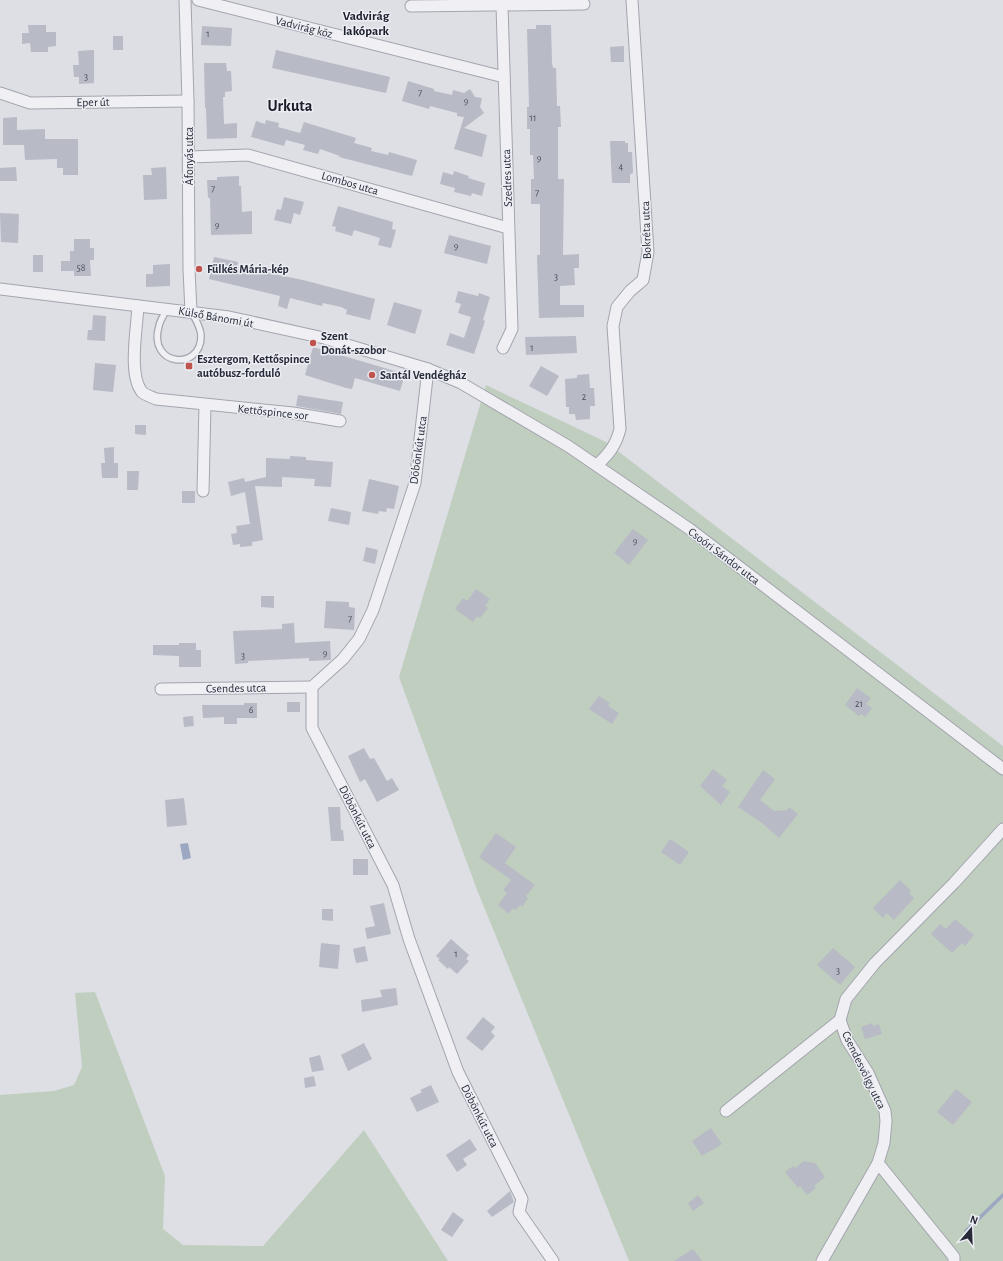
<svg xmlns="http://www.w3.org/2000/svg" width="1003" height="1261" viewBox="0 0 1003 1261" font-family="'Alegreya Sans',sans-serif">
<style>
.green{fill:#c0cebf}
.water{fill:#9ca7c2}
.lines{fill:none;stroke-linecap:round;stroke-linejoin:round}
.stream{stroke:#9ca7c2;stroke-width:3.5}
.building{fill:#b8bac5}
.service-casing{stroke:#a3a5ae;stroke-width:8}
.minor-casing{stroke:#a3a5ae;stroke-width:13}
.service{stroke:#f0f0f4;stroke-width:5.5}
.minor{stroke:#f0f0f4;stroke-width:11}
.poi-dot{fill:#bf534e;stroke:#eceef3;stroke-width:1.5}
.labels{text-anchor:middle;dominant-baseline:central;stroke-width:3;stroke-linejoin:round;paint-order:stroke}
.number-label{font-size:10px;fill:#4c4f5d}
.street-label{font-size:12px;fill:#282b3a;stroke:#eceef3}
.poi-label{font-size:12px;font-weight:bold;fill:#282b3a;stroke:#eceef3;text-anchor:start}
.neighbourhood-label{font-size:13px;font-weight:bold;fill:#1b1d2b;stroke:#eceef3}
.district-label{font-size:16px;font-weight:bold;fill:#1b1d2b;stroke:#eceef3}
</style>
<rect width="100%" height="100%" fill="#dddfe5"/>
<g class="green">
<path d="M486,385L606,442L1003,746V1261H629L477,890L399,677Z"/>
<path d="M95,992L165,1176L163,1229L183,1245L263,1246L364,1130L448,1261H0V1095L54,1091L74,1085L82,1067L75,993Z"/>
</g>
<path class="water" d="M188,843L191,858L183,860L180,844Z"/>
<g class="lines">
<path class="stream" d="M966,1231L1003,1195"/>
</g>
<g class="building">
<path d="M28,25H46V32H56V46L48,47V52H31L30,43L22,44V33H29Z"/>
<path d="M536,25H551L552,63L553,68H556L557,106H560L561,127H558V179H564L563,255L579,254V268H574L575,285L560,286V305H584V317L539,318L537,255H540V204H531V179H534L533,155H530V129H527V107H529L527,29H536Z"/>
<path d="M202,26L232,28L231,46L201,45Z"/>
<rect x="113" y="36" width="10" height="14"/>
<path d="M624,46V62H611L610,47Z"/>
<path d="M94,50V83L79,84V77H74L73,65H79L78,51Z"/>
<path d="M276,50L390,77L386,93L272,68Z"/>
<path d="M204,63H226L227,71H231L232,91L225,92V97H223L224,124L237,123V138L207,139L206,108H205Z"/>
<path d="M408,81L434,89V91L452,95L453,90L464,93L470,89L475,97L482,98L480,107L484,113L464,128L487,135L482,157L454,149L464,117L457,116V113L430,106L429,109L402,101Z"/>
<path d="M17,117V130L45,129V139H78V175H63V168H57V159L25,160L24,145H3V118Z"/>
<path d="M266,120L279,123L278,127L300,133L304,122L356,138L354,143L372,148L371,151L388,155L389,152L417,160L412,176L339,157L340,156L320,149L318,154L303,150L305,145L286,140L284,146L251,137L256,121L265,124Z"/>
<path d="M610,141H625V143H628V152H632L633,173L630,174V183H612Z"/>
<path d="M16,167L17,181H0V168Z"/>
<path d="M166,167L167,199L144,200L143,175H152L151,168Z"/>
<path d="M454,171L469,176L468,178L485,183L482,196L472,193L471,196L454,192L455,188L440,184L443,172L453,175Z"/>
<path d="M239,176V186H241L242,212L252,211V234L211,235L210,198H208L207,180H217V177Z"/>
<path d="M284,197L304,202L300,215L294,213L291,224L274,220L277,209L281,210Z"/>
<path d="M338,206L393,222L392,229L396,230L391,248L378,245L380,238L354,230L352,236L335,231L336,227L332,226Z"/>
<path d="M0,213L19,214L18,243L1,242Z"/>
<path d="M449,235L491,246L487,264L444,253Z"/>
<path d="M74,239H90V248H94V260H90L91,276H74V271H61V261H70V251H74Z"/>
<rect x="33" y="255" width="10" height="17"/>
<path d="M214,257L238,262L237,267L303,280L375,299L370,320L346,314L347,310L341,307L323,303L322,306L290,298L287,309L278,306L280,296L209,279Z"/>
<path d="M170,264V286L146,287V274H153V265Z"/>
<path d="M458,291L478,296L479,293L490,297L483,320L485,321L474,354L446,345L450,333L464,338L471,317L458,313L461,304L455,302Z"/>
<path d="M394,302L422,310L415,334L387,325Z"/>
<path d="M93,315L106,316L105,341L87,340L88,330H92Z"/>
<path d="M576,336L577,353L526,355L525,337Z"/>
<path d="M313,347L405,374L400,391L355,378L352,389L346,388L305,375Z"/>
<path d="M95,363L116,365L113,392L93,390Z"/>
<path d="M541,366L559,376L547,396L529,386Z"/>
<path d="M589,374L590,388H594L595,406H590V419L576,420L575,414H569V407H566L565,379L577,378V375Z"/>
<path d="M298,395L343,402L341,414L296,406Z"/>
<path d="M135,425H146V435L135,434Z"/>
<path d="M114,447V463H118V478H102L101,463H105L104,448Z"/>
<path d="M290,456L306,457V460L333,462L331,487L314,486L315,479L282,477V487L255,486L263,540L252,542V546L240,547V544L233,545L231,534L237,533L236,526L250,524L245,492L231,496L228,482L244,478L245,482L266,477V458L290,459Z"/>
<path d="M127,471H139L138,490H127Z"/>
<path d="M369,479L399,486L394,509L387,508L386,512L379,511L378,514L362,511Z"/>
<rect x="182" y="491" width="13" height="12"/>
<path d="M331,508L351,512L349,525L328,521Z"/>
<path d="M633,529L648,540L629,565L614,553Z"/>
<path d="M366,547L378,550L375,564L363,561Z"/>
<path d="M476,589L490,599L485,606L488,608L480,618L477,616L473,622L455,609L463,598L467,601Z"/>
<path d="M261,596H274V608L261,607Z"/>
<path d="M326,601L349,602V607L355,608L354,630L324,628Z"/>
<path d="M294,623L295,643L330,641L331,660L309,661V658L248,661V663L235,664L233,631L282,629V624Z"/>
<path d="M179,643H196V650H201V667H179V656L153,655V645H179Z"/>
<path d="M857,688L871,698L866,704L872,708L865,717L861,714L859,716L845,705Z"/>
<path d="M599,696L610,703L608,706L619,713L612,724L589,709Z"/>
<rect x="287" y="702" width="13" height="10"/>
<path d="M244,703H257V718H237V724H224V717L203,718L202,705H244Z"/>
<path d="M193,716L194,726L184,727L183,717Z"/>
<path d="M364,748L370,759L374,758L387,781L392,778L399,790L377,802L365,779L360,782L348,756Z"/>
<path d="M713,769L727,780L722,786L730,792L721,805L700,786Z"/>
<path d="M763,770L775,779L760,800L774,811L787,810L789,807L798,814L779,838L762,823L738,807Z"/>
<path d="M184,798L187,825L167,827L165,800Z"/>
<path d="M328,807H340L341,830H343L344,841H331Z"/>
<path d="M496,833L516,847L505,863L535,885L526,896L528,898L522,907L520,905L516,910L513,908L509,914L498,905L507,893L503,890L511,880L479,857Z"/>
<path d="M670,839L689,852L680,865L661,852Z"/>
<rect x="353" y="859" width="15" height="16"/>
<path d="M900,880L911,891L909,893L914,898L894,920L887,913L883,918L873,908Z"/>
<path d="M384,903L391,934L367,939L365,928L375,926L370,906Z"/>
<path d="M322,909H333V921L322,920Z"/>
<path d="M955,919L974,935L965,946L962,943L952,953L931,934L940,924L946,929Z"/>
<path d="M451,939L469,955L466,959L469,961L457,974L449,967L448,969L438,960L440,959L436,956Z"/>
<path d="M321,943L340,945L338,969L319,967Z"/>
<path d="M365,946L368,961L356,963L353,949Z"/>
<path d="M833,948L855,967L840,985L817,965Z"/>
<path d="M396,988L398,1005L362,1012L361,1000L382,997L380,990Z"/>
<path d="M483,1017L495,1027L491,1032L495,1036L482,1051L466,1038Z"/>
<path d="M872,1023L873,1026L879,1024L882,1034L865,1039L861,1027Z"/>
<path d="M364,1043L372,1059L348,1071L341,1055Z"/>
<path d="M320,1055L324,1070L312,1072L309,1058Z"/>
<path d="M314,1076L316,1086L305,1088L304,1078Z"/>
<path d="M431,1085L439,1102L417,1112L410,1098L422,1092L420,1090Z"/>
<path d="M956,1089L972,1102L953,1125L937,1112Z"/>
<path d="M711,1128L722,1144L702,1156L692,1141Z"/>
<path d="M470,1139L477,1150L463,1159L467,1165L457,1172L446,1155Z"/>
<path d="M804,1161L815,1163L825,1177L814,1186L816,1188L807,1195L800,1186L798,1188L785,1172L793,1166L795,1168Z"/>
<path d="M510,1191L514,1202L492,1217L487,1211Z"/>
<path d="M698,1195L704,1203L693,1211L688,1203Z"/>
<path d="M453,1212L464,1220L452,1237L441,1230Z"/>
<path d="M693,1249L702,1261H674Z"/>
</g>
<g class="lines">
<defs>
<path id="service" d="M167,309C164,315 160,320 159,326C147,366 201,372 201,336C201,328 196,320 192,313"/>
<g id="minor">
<path d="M185,0L188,101L189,269L191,312"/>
<path d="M198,0L504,77"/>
<path d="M411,6L584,4"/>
<path d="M502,6L512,329L503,348"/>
<path d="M0,93L30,103L188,101"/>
<path d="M189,157L248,155L508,228"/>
<path d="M0,289L229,317L324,338L428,369L461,383L568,446L691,530L1003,769"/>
<path d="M138,306C137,328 128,375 142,392C145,395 152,397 156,399L293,413L340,421"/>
<path d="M428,369L415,483L373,610L359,639L343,659L312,687V728L393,885L409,939L458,1072L522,1199L519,1212L553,1261"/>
<path d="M597,465C609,454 616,445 620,429L613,326L617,307L630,291L643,280L648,252L632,0"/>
<path d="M203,491L205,405"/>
<path d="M161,689L312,687"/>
<path d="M726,1111L840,1020"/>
<path d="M878,1163L954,1257V1261"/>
<path d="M822,1261L878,1163L884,1143L886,1121L885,1111L868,1073L847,1040L840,1020L846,999L875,963L954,883L1003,829"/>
</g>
</defs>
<use href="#service" class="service-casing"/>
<use href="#minor" class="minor-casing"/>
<use href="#service" class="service"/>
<use href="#minor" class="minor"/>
</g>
<g class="poi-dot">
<circle cx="199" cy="269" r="4"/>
<circle cx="313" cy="343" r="4"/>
<rect x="185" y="362" width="8" height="8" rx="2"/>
<circle cx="372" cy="375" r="4"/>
</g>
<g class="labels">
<g class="number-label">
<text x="208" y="34">1</text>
<text x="86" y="77">3</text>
<text x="420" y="93">7</text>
<text x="466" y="101">9</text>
<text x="533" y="118">11</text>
<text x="539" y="158">9</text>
<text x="621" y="167">4</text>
<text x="213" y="189">7</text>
<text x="537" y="193">7</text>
<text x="217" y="225">9</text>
<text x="456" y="246">9</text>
<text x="81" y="268">58</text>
<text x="556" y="277">3</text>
<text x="532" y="348">1</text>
<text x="584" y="397">2</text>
<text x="635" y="541">9</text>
<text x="350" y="619">7</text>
<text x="325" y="653">9</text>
<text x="243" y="656">3</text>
<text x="859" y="704">21</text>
<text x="251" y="710">6</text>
<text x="456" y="954">1</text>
<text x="838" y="971">3</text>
</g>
<g class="street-label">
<text transform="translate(304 27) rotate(14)">Vadvirág köz</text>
<text transform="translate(93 102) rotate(-1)">Eper út</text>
<text transform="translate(189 156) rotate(-90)">Áfonyás utca</text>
<text transform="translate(507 178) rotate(-92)">Szedres utca</text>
<text transform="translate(350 183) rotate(16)">Lombos utca</text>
<text transform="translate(646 230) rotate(-92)">Bokréta utca</text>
<text transform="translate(216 317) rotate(10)">Külső Bánomi út</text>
<text transform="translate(273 412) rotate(6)">Kettőspince sor</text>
<text transform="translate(418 450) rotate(-82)">Döbönkút utca</text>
<text transform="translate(724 556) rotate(37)">Csoóri Sándor utca</text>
<text transform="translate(236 688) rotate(-1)">Csendes utca</text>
<text transform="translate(358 817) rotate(63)">Döbönkút utca</text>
<text transform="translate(864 1070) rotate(64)">Csendesvölgy utca</text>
<text transform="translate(480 1116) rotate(63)">Döbönkút utca</text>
</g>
<g class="poi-label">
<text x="207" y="269">Fülkés Mária-kép</text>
<text x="321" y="336">Szent<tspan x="321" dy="14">Donát-szobor</tspan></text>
<text x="197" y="359">Esztergom, Kettőspince<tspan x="197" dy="14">autóbusz-forduló</tspan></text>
<text x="380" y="375">Santál Vendégház</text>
</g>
<g class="neighbourhood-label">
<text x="366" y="16">Vadvirág<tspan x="366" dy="15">lakópark</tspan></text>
</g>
<g class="district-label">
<text x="290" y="106">Urkuta</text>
</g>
</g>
<g transform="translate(971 1229) rotate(19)" stroke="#eceef3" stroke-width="3" paint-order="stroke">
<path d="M0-3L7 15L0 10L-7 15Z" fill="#282b3a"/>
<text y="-6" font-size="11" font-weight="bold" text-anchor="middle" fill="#282b3a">N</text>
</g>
</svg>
